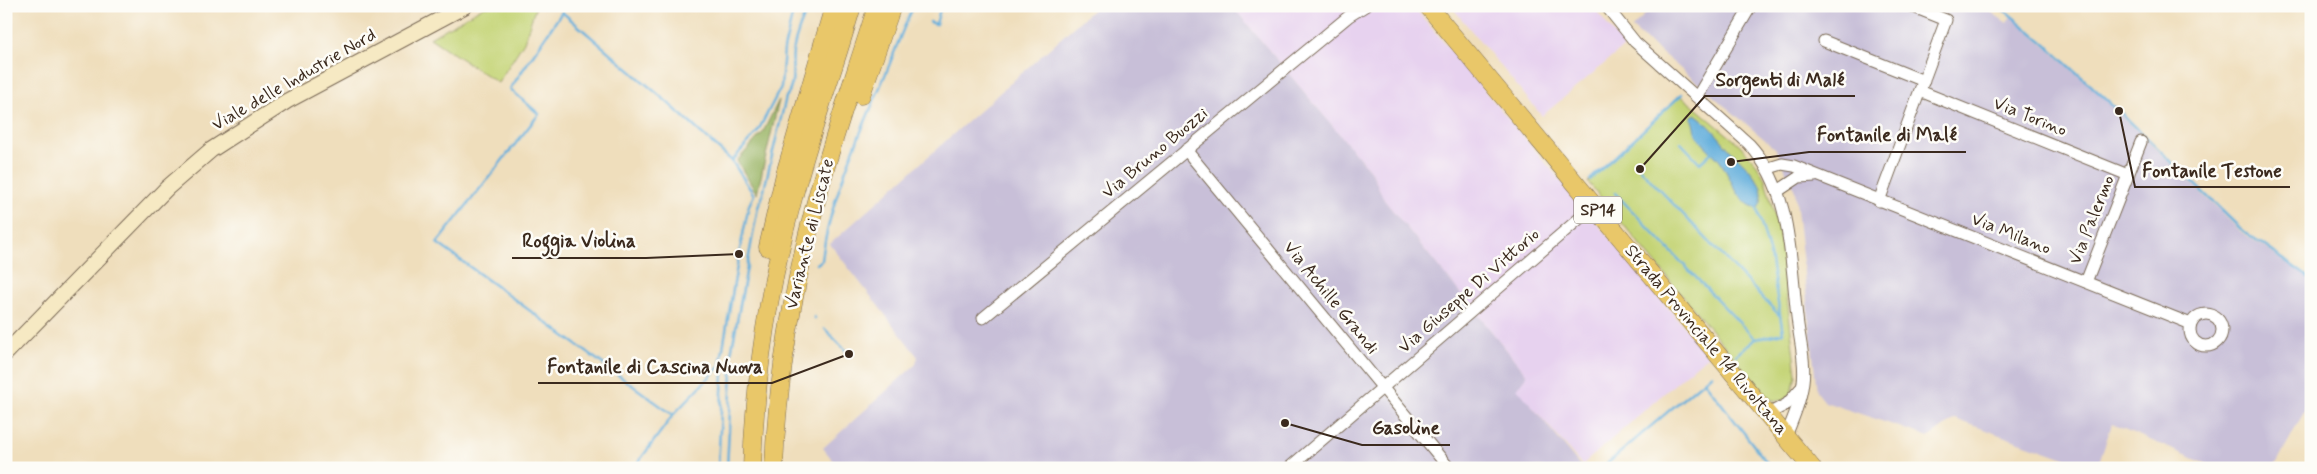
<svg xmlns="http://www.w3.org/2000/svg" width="2317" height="474" viewBox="0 0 2317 474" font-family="Mynerve,sans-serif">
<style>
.built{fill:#e7d2ef}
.industrial{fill:#c8bfd8}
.green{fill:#c4d476;stroke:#807f4a}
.forest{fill:#9bb667;stroke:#6b7042}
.water{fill:#64afdc;stroke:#506c7d}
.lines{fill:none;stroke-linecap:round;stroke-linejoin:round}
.stream{stroke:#64afdc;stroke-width:2.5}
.minor-casing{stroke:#7a6955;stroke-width:13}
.secondary-casing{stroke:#7a6955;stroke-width:17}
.primary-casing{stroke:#7a6955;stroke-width:19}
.trunk-casing{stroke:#7a6955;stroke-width:19}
.minor{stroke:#fff;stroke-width:11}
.secondary{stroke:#f6e9c3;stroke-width:15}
.primary{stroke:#e9c769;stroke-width:18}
.trunk{stroke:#e9c769;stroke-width:18}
.labels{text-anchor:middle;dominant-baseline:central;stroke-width:5;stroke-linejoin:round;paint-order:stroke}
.shield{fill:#fdfcf7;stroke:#75695f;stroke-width:1}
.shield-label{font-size:16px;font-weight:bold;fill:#3b2a1e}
.street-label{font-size:18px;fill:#3b2a1e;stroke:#fdfcf7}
.leader{fill:none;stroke:#3b2a1e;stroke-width:2}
.callout-dot{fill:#3b2a1e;stroke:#fdfcf7;stroke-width:2}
.callout-label{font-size:19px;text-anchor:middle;font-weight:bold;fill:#3b2a1e;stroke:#fdfcf7;stroke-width:5;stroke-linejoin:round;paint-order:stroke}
</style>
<rect width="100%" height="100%" fill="#fdfcf7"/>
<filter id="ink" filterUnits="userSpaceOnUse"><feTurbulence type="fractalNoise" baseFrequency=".02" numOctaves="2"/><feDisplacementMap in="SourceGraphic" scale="10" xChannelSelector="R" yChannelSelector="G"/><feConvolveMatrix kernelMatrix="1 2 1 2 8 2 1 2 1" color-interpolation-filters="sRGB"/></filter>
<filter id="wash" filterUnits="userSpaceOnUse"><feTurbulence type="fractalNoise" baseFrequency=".0096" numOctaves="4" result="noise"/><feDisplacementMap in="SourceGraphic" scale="20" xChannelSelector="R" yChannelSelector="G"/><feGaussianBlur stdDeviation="1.12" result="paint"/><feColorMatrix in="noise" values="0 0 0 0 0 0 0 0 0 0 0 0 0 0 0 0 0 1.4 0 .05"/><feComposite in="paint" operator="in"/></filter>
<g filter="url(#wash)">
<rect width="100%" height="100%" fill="#efdebc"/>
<g class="built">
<path d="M1232,6H1413L1708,355L1582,465L1516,388L1527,375L1384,200L1372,173Z"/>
<path d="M1451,6H1593L1624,47L1542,116Z"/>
</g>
<g class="industrial">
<path d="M1097,6H1232L1372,173L1384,200L1527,375L1517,388L1582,468H839L823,448L915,365L918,357L830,244Z"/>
<path d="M1653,6H1982L2007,23L2011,16L2100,95L2240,231L2311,280V399L2274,468H2216L2112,424L2097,468H2092L1955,419L1929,437L1825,402L1817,392L1795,191L1776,149L1632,28Z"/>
</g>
<g class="green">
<path d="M485,6H536L524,42L498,83L430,38Z"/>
<path d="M1680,95L1740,145L1757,165L1765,179L1780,236L1796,375L1792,392L1783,401L1772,400L1766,396L1588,182Z"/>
</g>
<path class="forest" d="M779,100L757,194L737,161L763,132Z"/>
<path class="water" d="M1695,114C1709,123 1719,138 1730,150C1743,164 1773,186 1758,208C1737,205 1730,174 1719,160C1712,152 1703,145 1697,136C1694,131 1694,124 1691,118Z"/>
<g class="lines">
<g class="stream">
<path d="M564,6L562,12L510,89L539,114L437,243L673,415"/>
<path d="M1997,6L2008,13L2043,42L2119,111L2241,229L2311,279"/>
<path d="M562,12L667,102L732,161L754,195L749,205L739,254L720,366L723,373L718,468"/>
<path d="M930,22L936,24L941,6"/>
<path d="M1681,143L1700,163L1714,150"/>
<path d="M732,161L758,131L781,87L784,49L792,16L798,6"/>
<path d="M1640,169L1779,315"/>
<path d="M1590,180L1682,94"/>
<path d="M1615,193L1755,339"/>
<path d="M817,264L822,260C829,200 862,129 886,73C896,50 902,28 914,6"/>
<path d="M814,317L815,318"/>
<path d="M825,329L849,354"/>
<path d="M1736,355L1755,339L1783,333L1770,255L1756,205"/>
<path d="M1704,381L1771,468"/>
<path d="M634,468L673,415L720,366"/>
<path d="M727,468L732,371L729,365L758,207L762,198L786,97C796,84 791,68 793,51C796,36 802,20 809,6"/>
<path d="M1602,468L1712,374"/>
</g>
</g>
</g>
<g filter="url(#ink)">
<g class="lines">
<defs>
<g id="minor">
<path d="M1606,6L1635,42L1749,144C1792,190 1790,258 1797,317C1799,338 1806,361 1803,382C1801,400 1793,419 1786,436"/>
<path d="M1824,41L1924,81"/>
<path d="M1920,91L2128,175"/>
<path d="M1697,97L1751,6"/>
<path d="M1186,150L1449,468"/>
<path d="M1769,168L1782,164L1794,166L2191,324"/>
<path d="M1778,191L1799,177L1815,176"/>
<path d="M1879,201L1946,20L1911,6"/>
<path d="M2086,282L2141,142"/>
<circle cx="2206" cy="330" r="16"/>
<path d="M983,318L1349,16L1365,6"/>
<path d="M1768,414L1787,404L1800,389"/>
<path d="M1289,468L1580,218"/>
</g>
<path id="secondary" d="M6,353L167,188L211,150L287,101L465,6"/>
<path id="primary" d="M1428,6L1812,468"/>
<g id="trunk">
<path d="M861,95L892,6"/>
<path d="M768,247L785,174L834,6"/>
<path d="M752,468C755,378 768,289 792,202C809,136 833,72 852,6"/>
<path d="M774,468C777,381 792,294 814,209C831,141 856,74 877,6"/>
</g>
</defs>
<use href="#minor" class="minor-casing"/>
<use href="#secondary" class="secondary-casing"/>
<use href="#primary" class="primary-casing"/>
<use href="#trunk" class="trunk-casing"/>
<use href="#minor" class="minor"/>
<use href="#secondary" class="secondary"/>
<use href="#primary" class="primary"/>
<use href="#trunk" class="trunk"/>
</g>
</g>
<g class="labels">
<rect class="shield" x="1574" y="196.5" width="48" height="27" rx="4"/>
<g class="shield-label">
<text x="1598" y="210">SP14</text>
</g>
<g class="street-label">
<text transform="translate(294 80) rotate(-30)">Viale delle Industrie Nord</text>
<text transform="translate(2030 117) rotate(22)">Via Torino</text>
<text transform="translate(1155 153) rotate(-40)">Via Bruno Buozzi</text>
<text transform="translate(2092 220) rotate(-68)">Via Palermo</text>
<text transform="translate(810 234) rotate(-76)">Variante di Liscate</text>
<text transform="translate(2011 234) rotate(22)">Via Milano</text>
<text transform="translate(1469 291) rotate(-41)">Via Giuseppe Di Vittorio</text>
<text transform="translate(1331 298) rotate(51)">Via Achille Grandi</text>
<text transform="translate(1706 340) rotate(50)">Strada Provinciale 14 Rivoltana</text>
</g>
</g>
<path class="leader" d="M1640 169L1705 96H1855M1731 162L1809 152H1966M2119 111L2135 187H2290M739 254L646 258H512M849 354L772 383H538M1285 423L1362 445H1450"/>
<g class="callout-dot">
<circle cx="1640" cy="169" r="5"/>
<circle cx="1731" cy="162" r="5"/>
<circle cx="2119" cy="111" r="5"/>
<circle cx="739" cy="254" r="5"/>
<circle cx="849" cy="354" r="5"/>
<circle cx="1285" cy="423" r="5"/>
</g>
<g class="callout-label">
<text x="1780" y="86">Sorgenti di Malé</text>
<text x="1887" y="141">Fontanile di Malé</text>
<text x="2212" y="177">Fontanile Testone</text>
<text x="579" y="247">Roggia Violina</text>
<text x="655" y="373">Fontanile di Cascina Nuova</text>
<text x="1406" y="434">Gasoline</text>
</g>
<rect width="2317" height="474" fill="none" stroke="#fdfcf7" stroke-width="25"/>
</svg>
